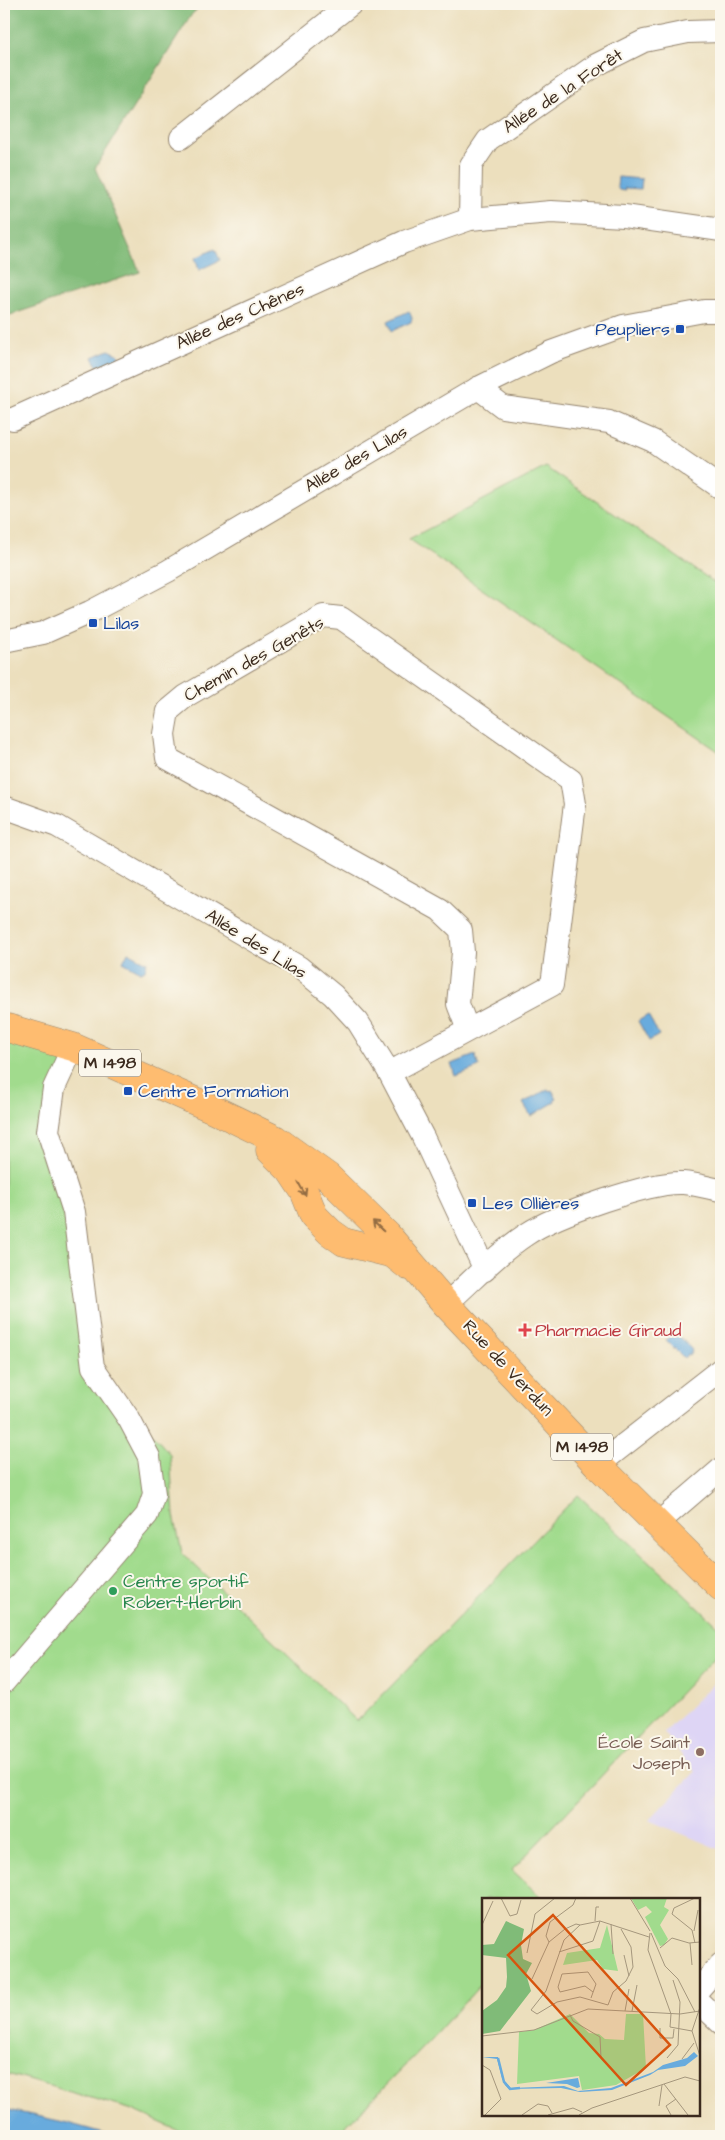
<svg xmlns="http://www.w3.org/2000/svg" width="725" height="2140" viewBox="0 0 725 2140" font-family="'Architects Daughter',sans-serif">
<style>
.built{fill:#ded5f5}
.green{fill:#a1db8d;stroke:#6e8256}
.forest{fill:#80bb78;stroke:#5e724b}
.water{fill:#68abdd;stroke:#526a7e}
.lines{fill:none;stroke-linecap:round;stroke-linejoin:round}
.minor-casing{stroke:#94846e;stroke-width:24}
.major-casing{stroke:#94846e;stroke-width:29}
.minor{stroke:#fff;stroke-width:22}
.major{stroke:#febc70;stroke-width:28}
.oneway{stroke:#936c43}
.transit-dot{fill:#1a4fb4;stroke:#fbf7ec;stroke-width:2}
.health-dot{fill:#e0444e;stroke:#fbf7ec;stroke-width:2}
.leisure-dot{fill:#2e9e5b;stroke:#fbf7ec;stroke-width:2}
.education-dot{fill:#8d6e63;stroke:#fbf7ec;stroke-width:2}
.labels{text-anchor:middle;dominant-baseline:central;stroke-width:4;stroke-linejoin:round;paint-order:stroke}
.shield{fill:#fbf7ec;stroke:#75685c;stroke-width:1}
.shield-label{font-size:16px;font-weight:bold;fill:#3b2a1e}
.street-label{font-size:18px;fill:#3b2a1e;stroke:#fbf7ec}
.transit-label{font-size:18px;fill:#164399;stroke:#fbf7ec;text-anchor:start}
.health-label{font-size:18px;fill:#be3a42;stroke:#fbf7ec;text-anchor:start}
.leisure-label{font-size:18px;fill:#27864d;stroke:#fbf7ec;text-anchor:start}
.education-label{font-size:18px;fill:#785e54;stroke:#fbf7ec;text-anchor:end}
.inset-river{fill:none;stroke:#68abdd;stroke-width:2.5}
.inset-road{fill:none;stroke:#a5977d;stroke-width:1}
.view{fill:#d7540e;fill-opacity:0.15;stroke:#d7540e;stroke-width:2.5}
.inset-edge{fill:none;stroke:#3b2a1e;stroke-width:2.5}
</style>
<rect width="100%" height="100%" fill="#fbf7ec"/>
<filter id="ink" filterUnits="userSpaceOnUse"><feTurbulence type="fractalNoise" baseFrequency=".02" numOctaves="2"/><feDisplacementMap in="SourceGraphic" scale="10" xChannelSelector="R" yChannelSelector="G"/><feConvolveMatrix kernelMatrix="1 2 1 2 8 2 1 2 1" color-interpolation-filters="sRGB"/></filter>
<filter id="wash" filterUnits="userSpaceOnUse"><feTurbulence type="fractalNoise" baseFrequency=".0096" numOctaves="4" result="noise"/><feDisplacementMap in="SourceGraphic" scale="20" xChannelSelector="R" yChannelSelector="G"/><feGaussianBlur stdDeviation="1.12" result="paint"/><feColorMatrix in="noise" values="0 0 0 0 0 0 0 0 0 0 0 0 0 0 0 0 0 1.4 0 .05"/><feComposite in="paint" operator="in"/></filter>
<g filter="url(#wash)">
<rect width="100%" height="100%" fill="#ecdfbd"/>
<path class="built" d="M721,1676V1850L649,1820L695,1772L664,1733Z"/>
<g class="green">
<path d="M546,467L721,587V753L409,539Z"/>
<path d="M4,1027L73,1047L48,1131L93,1367L170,1454L174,1515L182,1553L357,1721L578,1495L721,1629V1650L512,1870L543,1899H484V1981L431,2039L336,2136H190L133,2110L4,2073Z"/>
</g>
<path class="forest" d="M4,4H203L192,14L95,168L140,272L4,317Z"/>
<g class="water">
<path d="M618,177L642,179L641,189L625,188L624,191L619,190L617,187Z"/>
<path d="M215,249L220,260L199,270L195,258Z"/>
<path d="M409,311L412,318L411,322L392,331L388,321Z"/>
<path d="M109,350L118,354L119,358L98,368L93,357Z"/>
<path d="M128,952L147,962L145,970L141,972L123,962Z"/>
<path d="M648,1015L659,1035L649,1041L638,1021Z"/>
<path d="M475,1055L479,1067L456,1076L452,1064Z"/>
<path d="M548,1089L549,1091L552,1090L557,1098L554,1100L555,1102L531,1116L523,1103Z"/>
<path d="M675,1332L692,1350L689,1356L687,1355L684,1358L666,1340Z"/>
<path d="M4,2109L64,2122L114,2136H4Z"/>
</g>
</g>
<g filter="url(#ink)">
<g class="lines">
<defs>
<g id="minor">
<path d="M181,138L351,4"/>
<path d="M470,219L471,165L488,140L596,65L644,41L688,32L721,31"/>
<path d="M478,388L503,407L609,422L653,441L721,488"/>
<path d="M13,419L404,242L470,219L551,212L624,216L721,230"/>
<path d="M4,641L43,633L90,612L168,571L478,388L551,352L623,326L704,311H721"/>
<path d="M4,807L57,826L299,967L333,995L358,1022L389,1072L423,1137L485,1270"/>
<path d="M389,1072L400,1067L552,985L575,804L571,780L341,618L323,616L186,696L168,711L164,734L167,758L440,910L461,930L463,952L458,1004L468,1030"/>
<path d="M446,1304C473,1280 498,1253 527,1234C555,1215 651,1181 683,1183C696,1184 709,1188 721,1190"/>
<path d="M599,1466L607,1458L721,1369"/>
<path d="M657,1524L721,1469"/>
<path d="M4,1682L147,1515L154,1494L149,1457L129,1419L93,1367L74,1212L48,1131L54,1088L73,1047"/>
<path d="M699,1989L721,1964"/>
<path d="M699,2002L721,2023"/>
</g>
<g id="major">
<path d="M4,1027L73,1047L213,1109L275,1139L328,1177L387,1235L446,1304L599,1466L721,1587"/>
<path d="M270,1150L290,1170L304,1191L314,1216L330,1232L344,1242L393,1254L408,1266"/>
</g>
</defs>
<use href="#minor" class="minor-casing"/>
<use href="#major" class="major-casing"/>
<use href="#minor" class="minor"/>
<use href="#major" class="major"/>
</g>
<defs><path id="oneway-shaft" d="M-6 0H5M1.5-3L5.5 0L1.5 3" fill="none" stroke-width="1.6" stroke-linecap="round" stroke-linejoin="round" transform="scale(1.25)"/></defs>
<g class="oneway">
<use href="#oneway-shaft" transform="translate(302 1189) rotate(61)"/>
<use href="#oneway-shaft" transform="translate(378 1226) rotate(-136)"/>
</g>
</g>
<g class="transit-dot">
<rect x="675" y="324" width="10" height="10" rx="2.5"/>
<rect x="88" y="618" width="10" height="10" rx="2.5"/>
<rect x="123" y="1086" width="10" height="10" rx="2.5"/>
<rect x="467" y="1198" width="10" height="10" rx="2.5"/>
</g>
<path class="health-dot" d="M522.5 1322.5h5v5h5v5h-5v5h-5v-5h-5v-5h5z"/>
<circle class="leisure-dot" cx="113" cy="1591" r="5"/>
<circle class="education-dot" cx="700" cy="1752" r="5"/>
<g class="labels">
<g class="shield">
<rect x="79" y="1049.5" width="62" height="27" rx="4"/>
<rect x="551" y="1433.5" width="62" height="27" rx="4"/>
</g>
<g class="shield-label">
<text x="110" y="1063">M 1498</text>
<text x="582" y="1447">M 1498</text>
</g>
<g class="street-label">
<text transform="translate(563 91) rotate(-33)">Allée de la Forêt</text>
<text transform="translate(240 316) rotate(-24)">Allée des Chênes</text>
<text transform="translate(356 459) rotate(-30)">Allée des Lilas</text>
<text transform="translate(254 659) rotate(-29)">Chemin des Genêts</text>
<text transform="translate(256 944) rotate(32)">Allée des Lilas</text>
<text transform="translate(508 1368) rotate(47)">Rue de Verdun</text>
</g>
<g class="transit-label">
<text x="670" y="329" text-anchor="end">Peupliers</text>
<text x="103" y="623">Lilas</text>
<text x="138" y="1091">Centre Formation</text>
<text x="482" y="1203">Les Ollières</text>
</g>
<g class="health-label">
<text x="535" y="1330">Pharmacie Giraud</text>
</g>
<g class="leisure-label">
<text x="123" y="1581">Centre sportif<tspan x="123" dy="21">Robert-Herbin</tspan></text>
</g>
<g class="education-label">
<text x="690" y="1742">École Saint<tspan x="690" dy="21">Joseph</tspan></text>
</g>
</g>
<g transform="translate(482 1898)">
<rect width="218" height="218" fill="#ecdfbd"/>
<path d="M149,0H185L182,9L187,12L178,27L186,41L182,47L178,48L163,19L170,14L164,8L156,12ZM125,27L136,73L121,71L115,62L81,67L85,55L118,50ZM88,116L107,135L117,136L123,141L142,142L144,116H161L164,170L134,187L100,192L97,178L35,186L37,134L52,132Z" fill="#a1db8d"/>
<path d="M24,23L42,31L39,47L41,61L50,65L44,76L49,93L18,133L0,136V113L15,102L24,89L25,79L24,60L0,57V47L12,46Z" fill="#80bb78"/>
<path d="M212,154L216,158L203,168L176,172L168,177L130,192L98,194L79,190L27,191L23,187L20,180L15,161L0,159H16L22,182L29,190L82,188L96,193L129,190L171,174L181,167L205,160ZM96,180L98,189L95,190L85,186L64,185Z" fill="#68abdd"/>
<path class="inset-river" d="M16,160L22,184L28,191L38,190"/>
<path class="inset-road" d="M19,0L28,18L35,16L39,2M148,0L168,33M213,0L192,10L190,16L210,32L213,45M113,23L114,9H117M129,26L131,56M0,27L11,3M212,33L216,12M168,35L166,52L189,116L188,129L210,133M169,35L183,68L196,81L213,114M67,44L64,38L68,24L91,7L94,0M208,45L210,67M178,50L190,40L207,45L218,44M77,54L111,43L118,23M45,55L53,16L73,0M142,57L147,78M50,81L67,44L83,31L94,26L98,27M109,100L114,86L106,74L80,76L76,89L78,94L103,88L111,94M126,107L98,99L75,104L55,116L49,112L64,93L82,42L98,27L118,23L167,39M126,107L131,94L144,83L151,69L149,49L139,31M218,109L210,133L218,158M143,113L147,91M150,113L155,87M88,117L91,123L118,139L119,160M178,130V140H191L192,131M0,138L52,132L106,111L198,116L218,113M185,160L196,147L198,104L191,82M200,161L212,145M0,167L8,172L19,201L3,217M182,186L206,217M177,208L180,187M40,217L56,206L66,208L70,215M66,217L91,210L100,214M97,217L110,210L203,179L218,183M189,217L184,208L194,201"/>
<path class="view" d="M71,17L188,147L144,187L26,57Z"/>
<rect width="218" height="218" class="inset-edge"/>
</g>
<rect width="725" height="2140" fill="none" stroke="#fbf7ec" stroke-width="20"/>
</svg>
